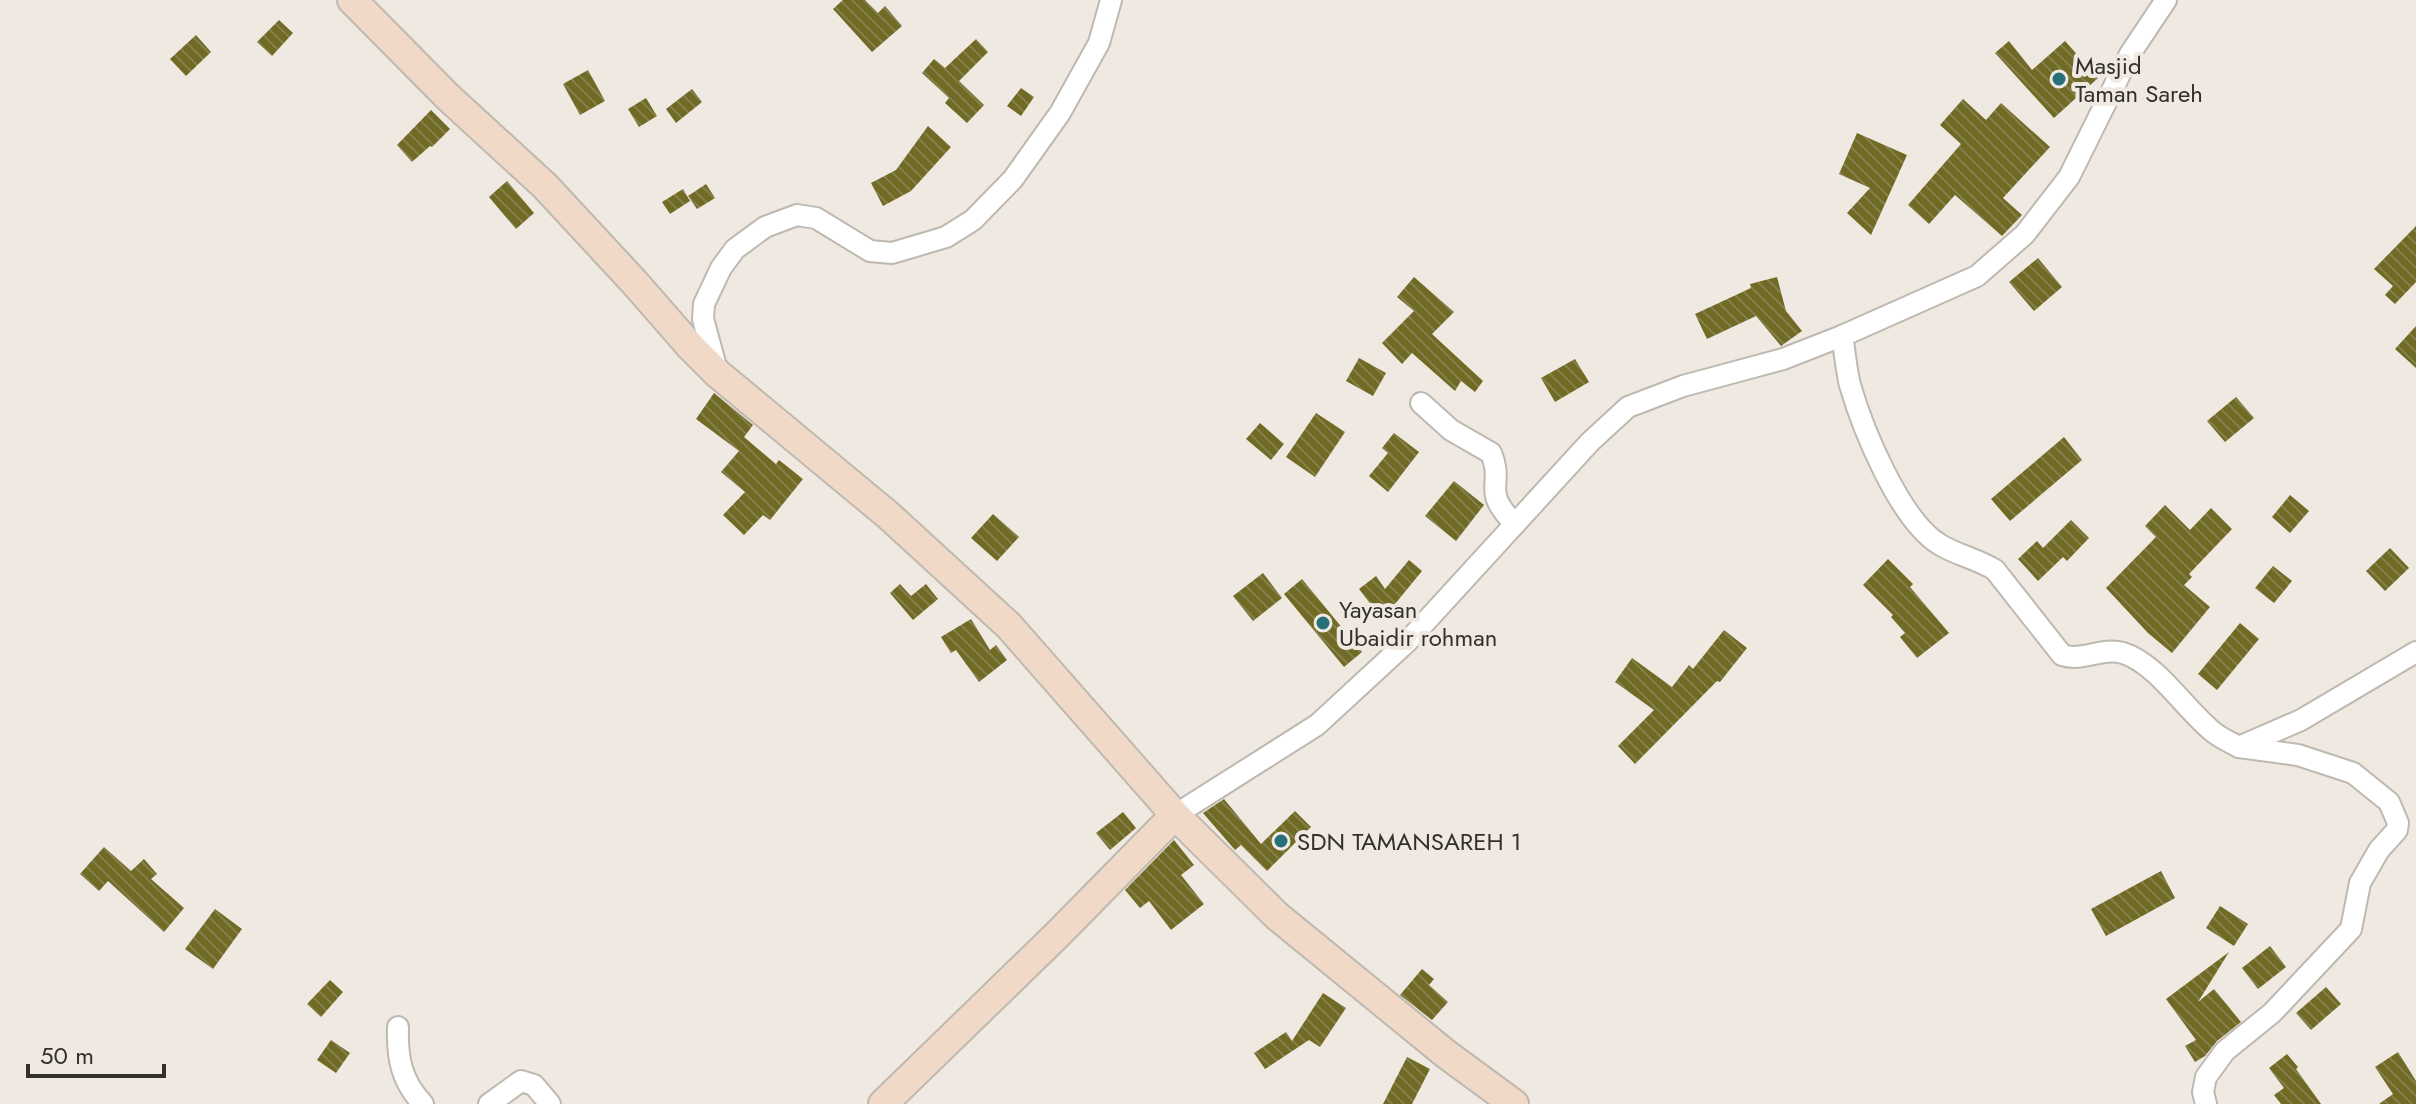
<svg xmlns="http://www.w3.org/2000/svg" width="2416" height="1104" viewBox="0 0 2416 1104" font-family="Jost,sans-serif">
<style>
.building{fill:url(#building-back-hatch)}
.lines{fill:none;stroke-linecap:round;stroke-linejoin:round}
.street-casing{stroke:#beb9b0;stroke-width:24}
.secondary-casing{stroke:#beb9b0;stroke-width:32}
.street{stroke:#fff;stroke-width:20}
.secondary{stroke:#f1d9c8;stroke-width:28}
.poi-dot{fill:#27707a;stroke:#efe9e1;stroke-width:3}
.labels{text-anchor:middle;dominant-baseline:central;stroke-width:8;stroke-linejoin:round;paint-order:stroke}
.poi-label{font-size:24px;fill:#322f2c;stroke:#efe9e1;text-anchor:start}
</style>
<defs>
<pattern id="building-back-hatch" width="6" height="6" patternUnits="userSpaceOnUse" patternTransform="scale(2)"><rect width="6" height="6" fill="#706a25"/><path d="M-1 5l2 2M0 0l6 6M5-1l2 2" fill="none" stroke="#84804c"/></pattern>
</defs>
<rect width="100%" height="100%" fill="#efe9e1"/>
<g class="building">
<path d="M843,0H865L878,13L885,6L902,26L872,52L833,9Z"/>
<path d="M279,20L293,33L272,56L257,42Z"/>
<path d="M196,35L211,52L186,76L170,59Z"/>
<path d="M976,39L988,52L959,81L984,105L967,123L945,103L949,98L922,73L934,59L945,68Z"/>
<path d="M2009,41L2032,70L2065,41L2098,78L2054,118L1995,53Z"/>
<path d="M588,70L605,101L580,115L563,84Z"/>
<path d="M1021,88L1034,97L1021,116L1007,106Z"/>
<path d="M692,89L702,102L676,123L666,109Z"/>
<path d="M646,98L657,116L639,127L628,109Z"/>
<path d="M1963,99L1986,120L2001,103L2050,147L2003,198L2022,215L2002,236L1955,195L1929,224L1908,205L1961,144L1940,125Z"/>
<path d="M431,110L450,129L432,147L430,146L412,162L397,145Z"/>
<path d="M928,126L951,147L911,191L883,206L871,183L896,170Z"/>
<path d="M1857,133L1907,155L1871,235L1847,213L1870,188L1839,174Z"/>
<path d="M507,181L534,213L516,229L489,197Z"/>
<path d="M706,184L715,198L697,209L688,196Z"/>
<path d="M683,189L690,201L670,214L662,202Z"/>
<path d="M2416,226V282L2395,304L2385,295L2393,286L2374,269Z"/>
<path d="M2038,258L2062,287L2034,311L2009,282Z"/>
<path d="M1414,277L1454,312L1432,334L1483,381L1475,392L1461,381L1455,391L1412,353L1402,364L1382,343L1414,311L1397,297Z"/>
<path d="M1777,277L1786,311L1802,331L1781,346L1756,316L1707,339L1695,314L1751,288L1750,284Z"/>
<path d="M2416,326V368L2395,349Z"/>
<path d="M1359,358L1386,373L1373,396L1346,381Z"/>
<path d="M1575,359L1589,382L1555,402L1541,378Z"/>
<path d="M714,393L753,425L744,437L776,464L779,460L803,479L770,520L763,515L744,535L723,515L745,492L721,472L739,451L696,419Z"/>
<path d="M2236,397L2254,418L2225,442L2207,421Z"/>
<path d="M1316,413L1345,432L1315,477L1286,457Z"/>
<path d="M1260,423L1284,444L1271,460L1246,439Z"/>
<path d="M1394,433L1419,452L1388,492L1369,476L1388,453L1382,448Z"/>
<path d="M2064,437L2082,460L2010,521L1991,499Z"/>
<path d="M1454,481L1484,505L1456,541L1425,516Z"/>
<path d="M2290,495L2309,511L2290,533L2272,517Z"/>
<path d="M2165,505L2190,530L2211,508L2232,529L2189,574L2192,577L2184,585L2210,607L2172,653L2148,633L2106,588L2156,537L2145,526Z"/>
<path d="M993,514L1019,537L997,561L971,538Z"/>
<path d="M2071,520L2089,538L2067,561L2063,557L2038,581L2018,559L2037,541L2043,548Z"/>
<path d="M2390,548L2409,568L2385,591L2366,571Z"/>
<path d="M1888,559L1913,584L1910,587L1949,633L1917,658L1900,637L1905,633L1891,617L1893,615L1863,585Z"/>
<path d="M1409,560L1422,571L1395,604L1397,606L1381,618L1359,589L1376,576L1385,589Z"/>
<path d="M2273,566L2292,581L2274,603L2255,588Z"/>
<path d="M1263,573L1282,598L1253,621L1233,596Z"/>
<path d="M1302,579L1362,652L1344,667L1284,594Z"/>
<path d="M900,584L911,596L926,584L938,599L913,620L890,593Z"/>
<path d="M971,619L990,650L996,645L1007,660L979,682L956,650L951,653L941,637Z"/>
<path d="M2240,623L2259,639L2217,690L2198,674Z"/>
<path d="M1724,630L1747,648L1720,682L1717,681L1635,764L1618,746L1654,710L1615,682L1632,658L1672,687L1689,665L1693,669Z"/>
<path d="M1224,799L1261,844L1295,811L1311,827L1267,871L1241,845L1235,850L1203,813Z"/>
<path d="M1123,812L1136,828L1110,850L1096,833Z"/>
<path d="M1174,840L1194,865L1181,875L1204,904L1171,930L1149,901L1140,908L1125,890Z"/>
<path d="M104,847L131,871L144,859L157,874L151,879L184,908L164,932L108,881L99,891L80,874Z"/>
<path d="M2161,871L2175,898L2106,936L2091,909Z"/>
<path d="M2220,906L2248,924L2234,946L2206,928Z"/>
<path d="M215,909L242,929L213,969L185,949Z"/>
<path d="M2270,946L2286,967L2258,989L2242,968Z"/>
<path d="M2229,952L2198,1002L2214,989L2241,1022L2217,1041L2205,1056L2195,1062L2185,1046L2196,1040L2166,999Z"/>
<path d="M1422,969L1434,979L1429,985L1448,1002L1432,1020L1400,995Z"/>
<path d="M330,980L343,992L321,1017L307,1004Z"/>
<path d="M2326,987L2341,1004L2311,1030L2296,1013Z"/>
<path d="M1323,993L1346,1008L1320,1047L1309,1040L1265,1069L1254,1053L1286,1032L1292,1041Z"/>
<path d="M331,1040L350,1053L336,1073L317,1060Z"/>
<path d="M2398,1052L2416,1081V1104H2379L2393,1094L2375,1067Z"/>
<path d="M2287,1054L2298,1067L2296,1069L2321,1104H2281L2274,1095L2284,1088L2269,1068Z"/>
<path d="M1407,1057L1430,1069L1412,1104H1383Z"/>
</g>
<g class="lines">
<defs>
<g id="street">
<path d="M1842,336C1845,352 1846,369 1850,385C1863,430 1900,520 1939,544C1956,555 1978,559 1995,570L2062,655C2083,662 2101,647 2123,653C2156,663 2185,709 2212,731C2220,738 2230,742 2239,747L2301,720L2416,652"/>
<path d="M718,374L703,319L704,304L721,268L735,249L765,227L797,215L816,218L870,251L892,253L946,237L973,220L1013,179L1060,113L1099,43L1111,0"/>
<path d="M1421,403L1451,430L1491,453C1505,486 1480,489 1515,524"/>
<path d="M1175,815L1317,725L1407,642L1590,442L1628,407L1683,386L1783,359L1842,336L1977,276L2025,234L2069,177L2130,54L2166,0"/>
<path d="M398,1027C397,1057 401,1081 423,1104"/>
<path d="M489,1104L521,1081L534,1085L550,1104"/>
<path d="M2206,1104L2203,1092L2206,1077L2225,1051L2272,1013L2351,929L2360,883L2379,850L2397,830L2398,823L2389,802L2353,773L2298,755L2239,747"/>
</g>
<g id="secondary">
<path d="M352,0L448,97L545,186L635,283L690,346L718,374L888,515L1009,626L1175,815L1277,916L1446,1054L1514,1104"/>
<path d="M883,1104L1057,935L1175,815"/>
</g>
</defs>
<use href="#street" class="street-casing"/>
<use href="#secondary" class="secondary-casing"/>
<use href="#street" class="street"/>
<use href="#secondary" class="secondary"/>
</g>
<g class="poi-dot">
<circle cx="2059" cy="79" r="8"/>
<circle cx="1323" cy="623" r="8"/>
<circle cx="1281" cy="841" r="8"/>
</g>
<g class="labels">
<g class="poi-label">
<text x="2075" y="65">Masjid<tspan x="2075" dy="28">Taman Sareh</tspan></text>
<text x="1339" y="609">Yayasan<tspan x="1339" dy="28">Ubaidir rohman</tspan></text>
<text x="1297" y="841">SDN TAMANSAREH 1</text>
</g>
</g>
<path d="M28 1064v12h136v-12" fill="none" stroke="#322f2c" stroke-width="4"/>
<text x="40" y="1064" font-size="24" fill="#322f2c" stroke="#efe9e1" stroke-width="6" paint-order="stroke">50 m</text>
</svg>
